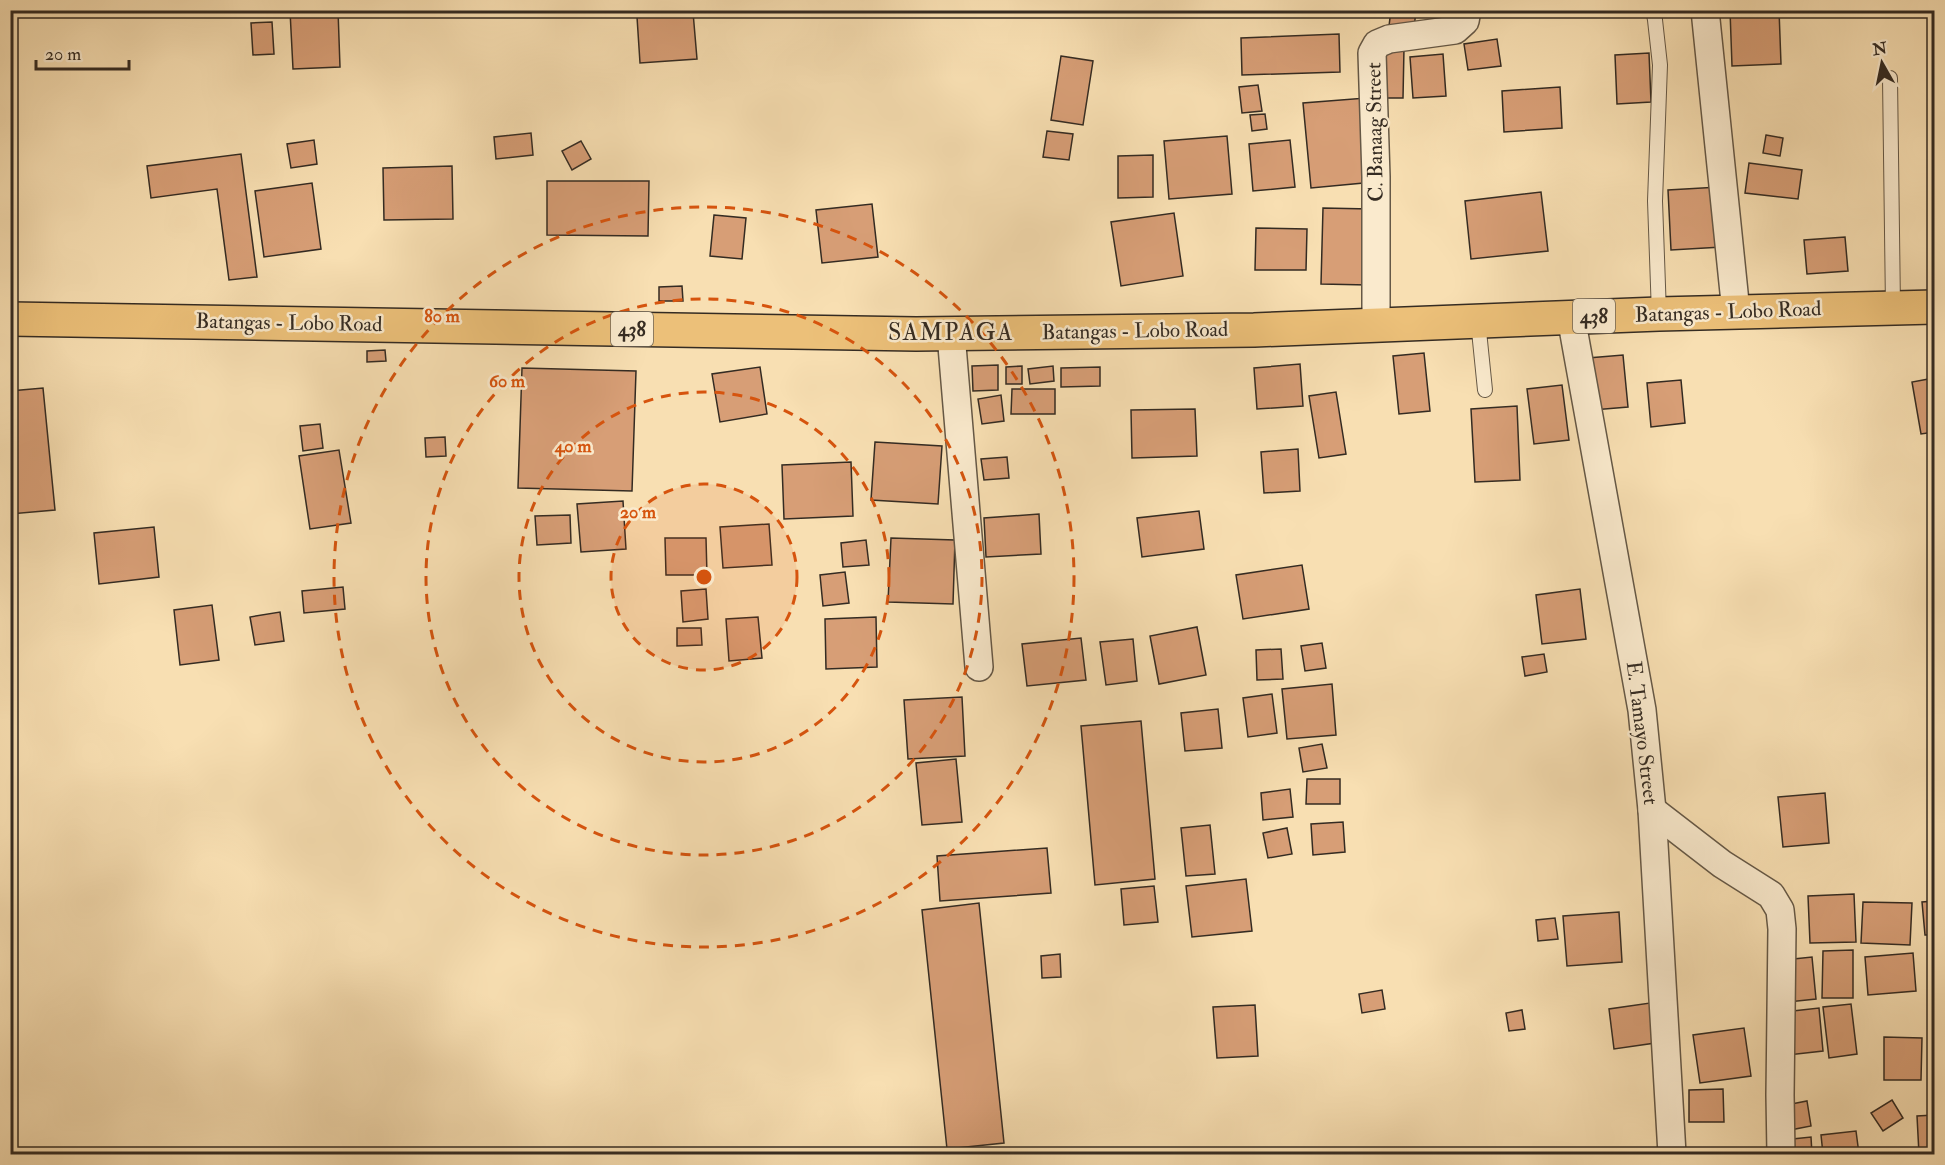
<svg xmlns="http://www.w3.org/2000/svg" width="1945" height="1165" viewBox="0 0 1945 1165" font-family="'IM FELL Double Pica',serif">
<style>
.building{fill:#d79e76;stroke:#342b22;stroke-width:1.5}
.lines{fill:none;stroke-linecap:round;stroke-linejoin:round}
.lane-casing{stroke:#655846;stroke-width:16}
.street-casing{stroke:#655846;stroke-width:30}
.primary-casing{stroke:#342b22;stroke-width:36}
.lane{stroke:#faeacd;stroke-width:14}
.street{stroke:#faeacd;stroke-width:27}
.primary{stroke:#ecc079;stroke-width:33}
.ring{fill:none;stroke:#d6540e;stroke-width:3;stroke-dasharray:10 8}
.labels{text-anchor:middle;dominant-baseline:central;stroke-width:5;stroke-linejoin:round;paint-order:stroke}
.shield{fill:#faeacd;stroke:#6f6455;stroke-width:1.5}
.shield-label{font-size:20px;font-weight:bold;fill:#342b22}
.street-label{font-size:21px;fill:#342b22;stroke:#faeacd}
.quarter-label{font-size:24px;letter-spacing:1.5px;fill:#342b22;stroke:#faeacd}
.centre{fill:#d6540e;stroke:#faeacd;stroke-width:3}
.ring-label{font-size:18px;text-anchor:middle;font-weight:bold;fill:#d6540e;stroke:#faeacd;stroke-width:5;stroke-linejoin:round;paint-order:stroke}
</style>
<rect width="100%" height="100%" fill="#f8dfb2"/>
<filter id="stains"><feTurbulence type="fractalNoise" baseFrequency=".00333" numOctaves="4"/><feColorMatrix values="0 0 0 0 .2 0 0 0 0 .09 0 0 0 0 .02 0 0 0 .5 -.17"/></filter>
<radialGradient id="worn" r=".72"><stop offset=".6" stop-color="#630" stop-opacity="0"/><stop offset="1" stop-color="#630" stop-opacity=".3"/></radialGradient>
<g class="building">
<path d="M338,10L340,67L293,69L290,11Z"/>
<path d="M1391,10H1416L1414,29L1389,26Z"/>
<path d="M1730,10H1779L1781,64L1732,66Z"/>
<path d="M693,12L697,59L640,63L637,17Z"/>
<path d="M272,22L274,54L253,55L251,23Z"/>
<path d="M1339,34L1340,72L1242,75L1241,38Z"/>
<path d="M1497,39L1501,66L1468,70L1464,44Z"/>
<path d="M1384,48H1404L1403,98H1383Z"/>
<path d="M1649,53L1651,102L1617,104L1615,55Z"/>
<path d="M1443,54L1446,96L1413,98L1410,57Z"/>
<path d="M1061,56L1093,61L1083,125L1051,120Z"/>
<path d="M1258,85L1262,111L1242,113L1239,87Z"/>
<path d="M1560,87L1562,128L1504,132L1502,91Z"/>
<path d="M1366,98L1374,182L1311,188L1303,103Z"/>
<path d="M1265,114L1267,129L1252,131L1250,115Z"/>
<path d="M1047,131L1073,134L1069,160L1043,157Z"/>
<path d="M531,133L533,155L496,159L494,137Z"/>
<path d="M1766,135L1783,138L1780,156L1763,153Z"/>
<path d="M1227,136L1232,194L1169,199L1164,141Z"/>
<path d="M314,140L317,164L291,168L287,144Z"/>
<path d="M1290,140L1295,187L1253,191L1249,144Z"/>
<path d="M581,141L591,159L572,170L562,151Z"/>
<path d="M241,154L257,277L229,280L217,189L151,198L147,166Z"/>
<path d="M1153,155V197L1118,198V156Z"/>
<path d="M1749,163L1802,170L1798,199L1745,193Z"/>
<path d="M452,166L453,219L384,220L383,168Z"/>
<path d="M547,181H649L648,236L547,235Z"/>
<path d="M312,183L321,249L264,257L255,191Z"/>
<path d="M1719,187L1722,247L1671,250L1668,190Z"/>
<path d="M1541,192L1548,251L1471,259L1465,201Z"/>
<path d="M872,204L878,257L822,263L816,210Z"/>
<path d="M1323,208L1370,209L1368,285L1321,284Z"/>
<path d="M1174,213L1183,276L1121,286L1111,222Z"/>
<path d="M714,215L746,218L742,259L710,256Z"/>
<path d="M1256,228L1307,229L1306,270H1255Z"/>
<path d="M1845,237L1848,271L1807,274L1804,240Z"/>
<path d="M682,286L683,301H659V287Z"/>
<path d="M385,350L386,361L367,362V351Z"/>
<path d="M1424,353L1430,411L1399,414L1393,356Z"/>
<path d="M1623,355L1628,407L1593,410L1588,358Z"/>
<path d="M1300,364L1303,406L1257,409L1254,368Z"/>
<path d="M998,365V390L973,391L972,366Z"/>
<path d="M1022,366V384H1006V367Z"/>
<path d="M1053,366L1054,381L1030,384L1028,369Z"/>
<path d="M760,367L767,414L720,422L712,374Z"/>
<path d="M1100,367V386L1061,387V368Z"/>
<path d="M522,368L636,371L632,491L518,488Z"/>
<path d="M1934,378V432L1921,434L1912,382Z"/>
<path d="M1681,380L1685,423L1651,427L1647,383Z"/>
<path d="M1562,385L1569,440L1534,444L1527,389Z"/>
<path d="M43,388L55,510L10,514V391Z"/>
<path d="M1012,389H1055V414H1011Z"/>
<path d="M1336,392L1346,454L1319,458L1309,396Z"/>
<path d="M1001,395L1004,421L982,424L978,399Z"/>
<path d="M1517,406L1520,480L1475,482L1471,409Z"/>
<path d="M1195,409L1197,456L1132,458L1131,410Z"/>
<path d="M320,424L323,448L303,451L300,426Z"/>
<path d="M445,437L446,456L426,457L425,438Z"/>
<path d="M875,442L942,446L938,504L871,500Z"/>
<path d="M1298,449L1300,491L1264,493L1261,452Z"/>
<path d="M339,450L351,523L310,529L299,456Z"/>
<path d="M1007,457L1009,478L984,480L981,459Z"/>
<path d="M851,462L853,516L784,519L782,465Z"/>
<path d="M623,501L626,549L581,552L577,504Z"/>
<path d="M1199,511L1204,549L1142,557L1137,518Z"/>
<path d="M1039,514L1041,554L986,557L984,518Z"/>
<path d="M570,515L571,543L537,545L535,516Z"/>
<path d="M769,524L772,565L723,568L720,527Z"/>
<path d="M154,527L159,577L99,584L94,533Z"/>
<path d="M665,538H706L707,575H666Z"/>
<path d="M891,538L955,540L953,604L888,602Z"/>
<path d="M866,540L869,565L843,567L841,543Z"/>
<path d="M1302,565L1309,609L1243,619L1236,575Z"/>
<path d="M845,572L849,603L823,606L820,575Z"/>
<path d="M343,587L345,609L304,613L302,591Z"/>
<path d="M706,589L708,619L683,622L681,591Z"/>
<path d="M1580,589L1586,639L1542,644L1536,595Z"/>
<path d="M212,605L219,660L180,665L174,610Z"/>
<path d="M280,612L284,641L255,645L250,617Z"/>
<path d="M758,617L762,658L729,661L726,619Z"/>
<path d="M876,617L877,667L826,669L825,619Z"/>
<path d="M1197,627L1206,675L1159,684L1150,636Z"/>
<path d="M677,628H701L702,645L677,646Z"/>
<path d="M1081,638L1086,680L1027,686L1022,644Z"/>
<path d="M1133,639L1137,681L1106,685L1100,642Z"/>
<path d="M1322,643L1326,668L1305,671L1301,646Z"/>
<path d="M1281,649L1283,679L1257,680L1256,650Z"/>
<path d="M1544,654L1547,672L1525,676L1522,657Z"/>
<path d="M1332,684L1336,735L1287,739L1282,689Z"/>
<path d="M1272,694L1277,733L1248,737L1243,698Z"/>
<path d="M962,697L965,756L908,759L904,700Z"/>
<path d="M1218,709L1222,748L1185,751L1181,713Z"/>
<path d="M1141,721L1155,879L1095,885L1081,726Z"/>
<path d="M1322,744L1327,768L1303,772L1299,748Z"/>
<path d="M956,759L962,822L922,825L916,763Z"/>
<path d="M1307,779H1340V804H1306Z"/>
<path d="M1290,789L1293,817L1263,820L1261,793Z"/>
<path d="M1825,793L1829,843L1783,847L1778,797Z"/>
<path d="M1343,822L1345,852L1313,855L1311,824Z"/>
<path d="M1210,825L1215,874L1186,876L1181,828Z"/>
<path d="M1287,828L1292,854L1268,858L1263,833Z"/>
<path d="M1047,848L1051,893L940,901L937,856Z"/>
<path d="M1246,879L1252,931L1192,937L1186,886Z"/>
<path d="M1154,886L1158,922L1124,925L1121,889Z"/>
<path d="M1854,894L1856,942L1810,943L1808,896Z"/>
<path d="M1934,901V935H1925L1922,902Z"/>
<path d="M1863,902L1912,903L1910,945L1861,943Z"/>
<path d="M979,903L1004,1143L947,1149L922,910Z"/>
<path d="M1619,912L1622,962L1567,966L1563,916Z"/>
<path d="M1555,918L1558,939L1538,941L1536,920Z"/>
<path d="M1853,950V998H1822L1823,951Z"/>
<path d="M1913,953L1916,991L1868,995L1865,957Z"/>
<path d="M1060,954L1061,977L1042,978L1041,956Z"/>
<path d="M1812,957L1816,999L1788,1002L1784,960Z"/>
<path d="M1382,990L1385,1009L1362,1013L1359,994Z"/>
<path d="M1650,1003L1655,1043L1614,1049L1609,1009Z"/>
<path d="M1851,1004L1857,1054L1829,1058L1823,1007Z"/>
<path d="M1255,1005L1258,1056L1217,1058L1213,1007Z"/>
<path d="M1819,1008L1823,1051L1788,1055L1784,1012Z"/>
<path d="M1522,1010L1525,1029L1509,1031L1506,1013Z"/>
<path d="M1744,1028L1751,1076L1700,1083L1693,1035Z"/>
<path d="M1884,1037L1922,1038L1921,1080H1884Z"/>
<path d="M1723,1089L1724,1122H1689V1090Z"/>
<path d="M1892,1100L1903,1118L1883,1131L1871,1113Z"/>
<path d="M1807,1101L1811,1126L1790,1130L1786,1105Z"/>
<path d="M1934,1115V1154H1919L1917,1116Z"/>
<path d="M1856,1131L1859,1154H1823L1821,1135Z"/>
<path d="M1811,1137L1812,1154H1785L1783,1140Z"/>
</g>
<g class="lines">
<defs>
<g id="lane">
<path d="M1653,10L1655,20L1660,65L1655,201L1659,314"/>
<path d="M1890,78L1893,308"/>
<path d="M1478,321L1485,390"/>
</g>
<g id="street">
<path d="M1705,10L1736,312"/>
<path d="M1571,317L1642,710L1652,810L1672,1154"/>
<path d="M1376,325V177L1372,53L1377,44L1389,39L1455,30L1465,21L1467,10"/>
<path d="M951,334L979,667"/>
<path d="M1652,810L1722,864L1771,895L1780,910L1782,929L1780,1095L1781,1154"/>
</g>
<path id="primary" d="M10,319L916,334L1254,330L1659,314L1934,307"/>
</defs>
<use href="#lane" class="lane-casing"/>
<use href="#street" class="street-casing"/>
<use href="#primary" class="primary-casing"/>
<use href="#lane" class="lane"/>
<use href="#street" class="street"/>
<use href="#primary" class="primary"/>
</g>
<circle cx="704" cy="577" r="93" fill="#d6540e" fill-opacity=".12"/>
<g class="ring">
<circle cx="704" cy="577" r="93"/>
<circle cx="704" cy="577" r="185"/>
<circle cx="704" cy="577" r="278"/>
<circle cx="704" cy="577" r="370"/>
</g>
<g class="labels">
<g class="shield">
<rect x="1573" y="299" width="42" height="34" rx="4.5"/>
<rect x="611" y="312" width="42" height="34" rx="4.5"/>
</g>
<g class="shield-label">
<text x="1594" y="316">438</text>
<text x="632" y="329">438</text>
</g>
<g class="street-label">
<text transform="translate(1375 132) rotate(-91)">C. Banaag Street</text>
<text transform="translate(1728 312) rotate(-2)">Batangas - Lobo Road</text>
<text transform="translate(289 323) rotate(1)">Batangas - Lobo Road</text>
<text transform="translate(1135 331) rotate(-1)">Batangas - Lobo Road</text>
<text transform="translate(1642 733) rotate(83)">E. Tamayo Street</text>
</g>
<g class="quarter-label">
<text x="951" y="332">SAMPAGA</text>
</g>
</g>
<circle cx="704" cy="577" r="9" class="centre"/>
<g class="ring-label">
<text x="442" y="322">80 m</text>
<text x="507" y="387">60 m</text>
<text x="573" y="452">40 m</text>
<text x="638" y="518">20 m</text>
</g>
<rect width="1945" height="1165" fill="none" stroke="#f8dfb2" stroke-width="36"/>
<rect x="12" y="12" width="1921" height="1141" fill="none" stroke="#342b22" stroke-width="3"/>
<rect x="18" y="18" width="1909" height="1129" fill="none" stroke="#342b22" stroke-width="1.5"/>
<g transform="translate(1882 63) rotate(351)" stroke="#faeacd" stroke-width="4.5" paint-order="stroke">
<path d="M0-4.5L10 22L0 15L-10 22Z" fill="#342b22"/>
<text y="-9" font-size="16" font-weight="bold" text-anchor="middle" fill="#342b22">N</text>
</g>
<path d="M36 60v9h93v-9" fill="none" stroke="#342b22" stroke-width="3"/>
<text x="45" y="60" font-size="18" fill="#342b22" stroke="#faeacd" stroke-width="4.5" paint-order="stroke">20 m</text>
<rect width="100%" height="100%" filter="url(#stains)"/>
<rect width="100%" height="100%" fill="url(#worn)"/>
</svg>
